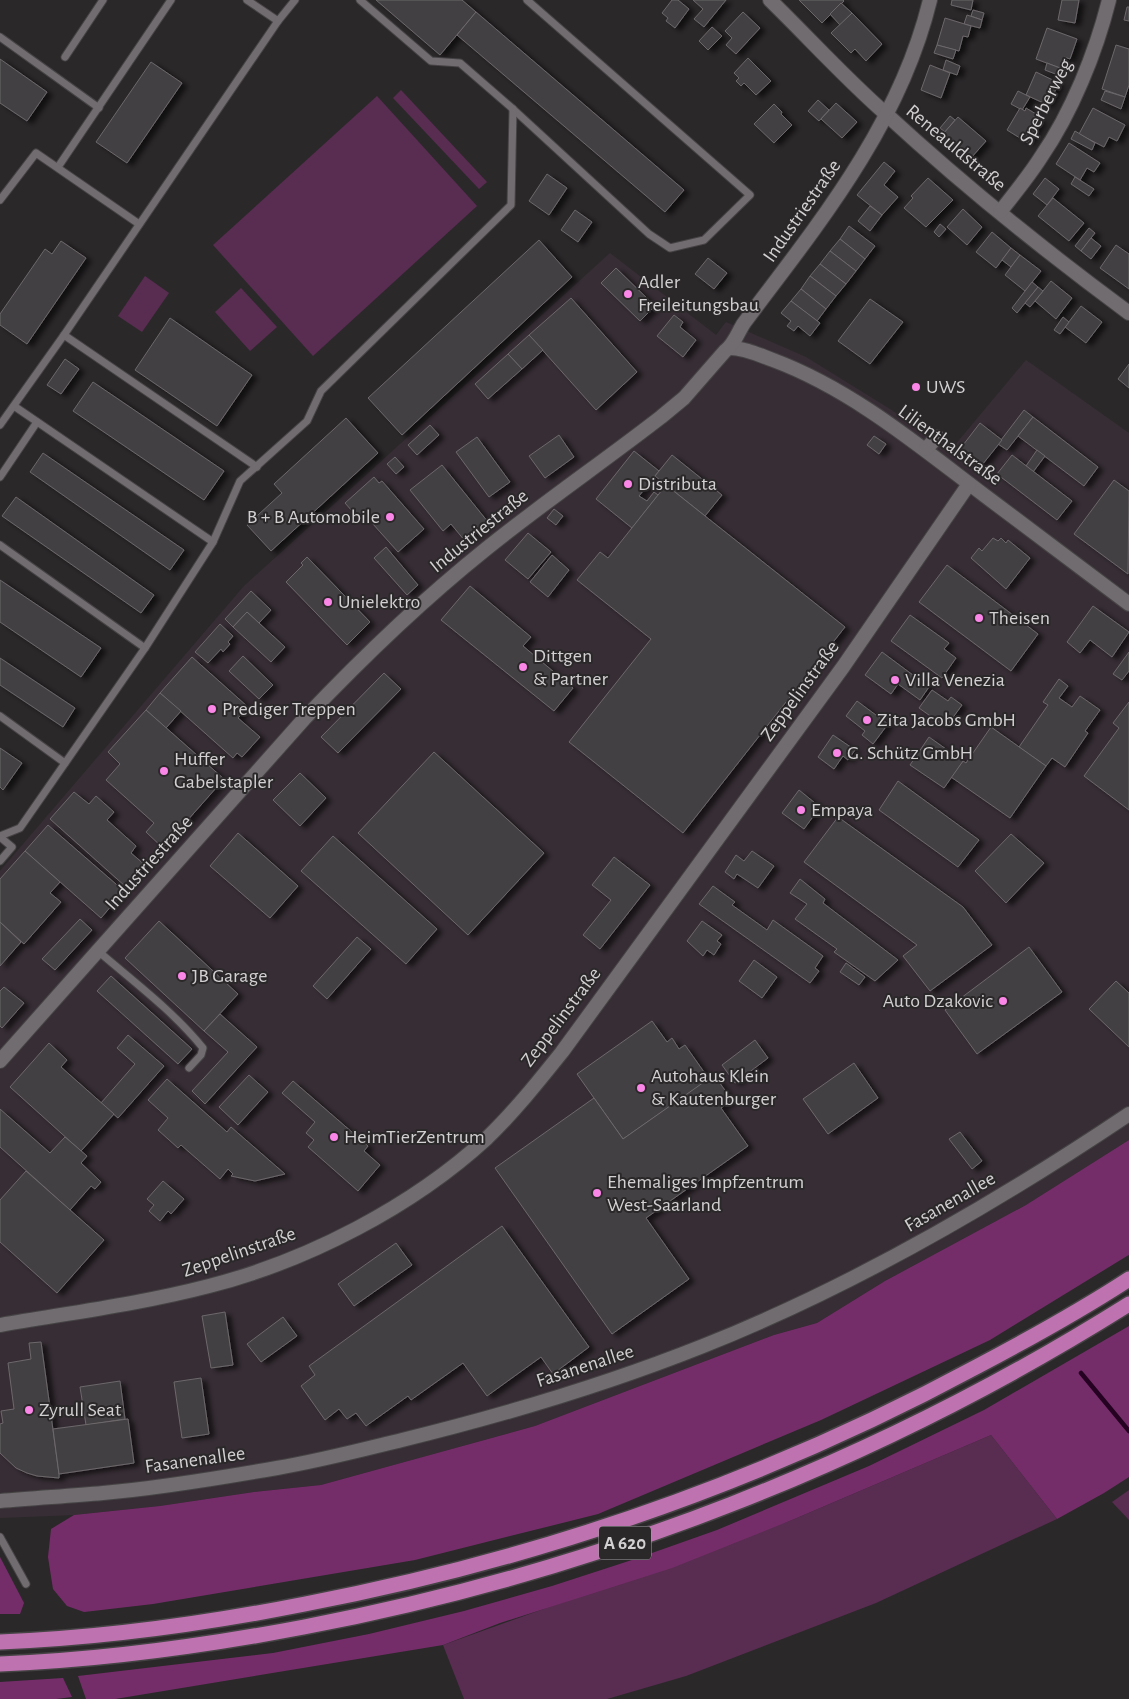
<svg xmlns="http://www.w3.org/2000/svg" width="1129" height="1699" viewBox="0 0 1129 1699" font-family="'Alegreya Sans',sans-serif">
<style>
.built{fill:#372e35}
.green{fill:#592c51}
.forest{fill:#752d6a}
.lines{fill:none;stroke-linecap:round;stroke-linejoin:round}
.stream{stroke:#260222;stroke-width:4.5}
.building{fill:#434042;stroke:#6c686b;filter:url(#shadow)}
.lane-casing{stroke:#464345;stroke-width:9}
.street-casing{stroke:#464345;stroke-width:16}
.highway-casing{stroke:#464345;stroke-width:18}
.lane{stroke:#706c6f;stroke-width:7}
.street{stroke:#706c6f;stroke-width:14}
.highway{stroke:#be72b0;stroke-width:15}
.poi-dot{fill:#fa87e7;stroke:#2b282a;stroke-width:2}
.labels{text-anchor:middle;dominant-baseline:central;stroke-width:4;stroke-linejoin:round;paint-order:stroke}
.shield{fill:#2b282a;stroke:#a19ea0;stroke-width:1}
.shield-label{font-size:19px;font-weight:bold;fill:#d3d0d2}
.street-label{font-size:20px;fill:#d3d0d2;stroke:#2b282a}
.poi-label{font-size:20px;fill:#d3d0d2;stroke:#2b282a;text-anchor:start}
</style>
<defs>
<filter id="shadow"><feDropShadow dx="5.5" dy="3" stdDeviation="2.5" flood-color="#0009"/></filter>
</defs>
<rect width="100%" height="100%" fill="#2b282a"/>
<path class="built" d="M610,253L716,335L726,322L806,357L890,409L950,451L1026,360L1129,433V1140L1026,1205L885,1281L817,1323L774,1335L535,1426L321,1485L254,1492L160,1506L74,1515L0,1518V871L244,586Z"/>
<g class="green">
<path d="M401,90L487,182L479,189L393,98Z"/>
<path d="M377,96L477,206L313,356L213,245Z"/>
<path d="M145,276L169,293L142,332L118,316Z"/>
<path d="M241,288L277,327L250,351L215,312Z"/>
<path d="M991,1435L1057,1519L876,1603L686,1676L607,1699H464L443,1645L792,1520Z"/>
<path d="M1129,1490V1520L1112,1502Z"/>
</g>
<g class="forest">
<path d="M1129,1140V1255L1127,1256L990,1340L821,1420L598,1514L415,1560L153,1604L84,1612L67,1606L53,1589L48,1557L51,1529L74,1515L160,1506L254,1492L321,1485L535,1426L774,1335L817,1323L885,1281L1026,1205Z"/>
<path d="M1129,1326V1477L1104,1493L1057,1519L991,1435L792,1520L672,1568L500,1623L443,1645L115,1699H86L78,1676L273,1653L369,1634L464,1611L552,1586L635,1559L717,1530L869,1466L984,1410Z"/>
<path d="M0,1557L24,1603L20,1614H0Z"/>
<path d="M63,1678L72,1697L56,1699H0V1682Z"/>
</g>
<g class="lines">
<path class="stream" d="M1081,1373L1129,1431"/>
</g>
<g class="building">
<path d="M376,0H462L476,12L440,55Z"/>
<path d="M672,0H678L689,9L675,28L666,21L668,18L662,13Z"/>
<path d="M693,0H726L704,27L694,19L703,9Z"/>
<path d="M799,0H843L844,1L822,23Z"/>
<path d="M952,0H973L971,10L951,5Z"/>
<path d="M1062,0H1079L1075,23L1058,20Z"/>
<path d="M841,3L852,13L840,25L830,14Z"/>
<path d="M1127,7H1129V21L1124,20Z"/>
<path d="M973,10L984,13L982,20L971,16Z"/>
<path d="M476,12L684,190L665,212L457,35Z"/>
<path d="M743,12L760,28L736,54L726,45L732,38L725,31Z"/>
<path d="M852,13L882,44L866,61L855,49L851,53L831,33Z"/>
<path d="M967,15L982,20L980,28L964,24Z"/>
<path d="M945,18L971,26L968,37L963,36L959,51L937,45Z"/>
<path d="M712,27L722,36L708,50L699,41Z"/>
<path d="M1047,28L1077,39L1070,59L1064,57L1060,68L1036,59Z"/>
<path d="M937,45L956,50L953,59L934,53Z"/>
<path d="M1116,45L1129,49V85L1125,97L1102,89Z"/>
<path d="M748,58L771,81L756,95L744,83L741,86L736,81L739,78L734,73Z"/>
<path d="M0,59L47,92L27,121L0,103Z"/>
<path d="M946,60L960,66L957,75L943,70Z"/>
<path d="M151,62L182,83L127,163L96,142Z"/>
<path d="M1047,63L1060,68L1058,75L1045,70Z"/>
<path d="M930,65L950,73L941,98L921,90Z"/>
<path d="M1036,72L1059,83L1048,105L1026,95Z"/>
<path d="M1018,91L1030,97L1022,110L1011,104Z"/>
<path d="M1105,91L1125,97L1121,109L1101,100Z"/>
<path d="M818,100L829,110L819,121L808,111Z"/>
<path d="M836,103L857,122L842,138L821,119Z"/>
<path d="M774,104L782,112L781,114L792,125L774,143L754,124Z"/>
<path d="M1020,108L1025,111L1026,108L1036,114L1034,117L1041,121L1028,143L1007,130Z"/>
<path d="M1093,108L1125,125L1117,141L1109,137L1104,147L1079,134Z"/>
<path d="M950,116L955,120L945,132L940,128Z"/>
<path d="M958,117L986,141L971,158L943,134Z"/>
<path d="M1075,131L1095,143L1092,150L1071,139Z"/>
<path d="M1069,143L1100,163L1094,172L1087,168L1080,180L1056,164Z"/>
<path d="M884,162L895,171L884,185L898,197L882,215L857,195Z"/>
<path d="M547,174L567,188L549,215L529,201Z"/>
<path d="M1075,177L1094,189L1089,196L1071,184Z"/>
<path d="M928,178L953,200L926,227L904,208L913,198L911,196Z"/>
<path d="M1045,178L1059,189L1047,205L1033,194Z"/>
<path d="M1053,198L1084,223L1069,241L1038,216Z"/>
<path d="M870,206L882,215L870,231L858,221Z"/>
<path d="M963,209L982,227L967,245L947,227Z"/>
<path d="M575,210L592,222L578,242L561,230Z"/>
<path d="M940,224L946,229L939,237L934,232Z"/>
<path d="M849,226L875,246L865,259L840,239Z"/>
<path d="M1089,228L1095,233L1081,251L1075,246Z"/>
<path d="M992,232L1011,248L996,268L976,252Z"/>
<path d="M1091,238L1101,246L1091,259L1081,251Z"/>
<path d="M840,239L865,259L856,271L830,251Z"/>
<path d="M539,240L572,277L402,435L368,398Z"/>
<path d="M61,241L86,258L27,344L0,325V314L45,249L52,254Z"/>
<path d="M1116,245L1129,254V289L1100,268Z"/>
<path d="M1011,248L1020,255L1011,267L1002,260Z"/>
<path d="M830,251L856,271L846,284L820,264Z"/>
<path d="M1020,255L1041,271L1025,291L1005,275Z"/>
<path d="M708,258L727,273L714,289L695,274Z"/>
<path d="M820,264L846,284L836,296L810,276Z"/>
<path d="M616,268L655,306L640,321L601,283Z"/>
<path d="M810,276L836,296L826,309L801,289Z"/>
<path d="M1051,281L1072,298L1056,319L1035,301Z"/>
<path d="M1032,282L1038,287L1017,313L1012,308Z"/>
<path d="M1038,287L1043,291L1030,307L1025,303Z"/>
<path d="M801,289L826,309L817,321L791,301Z"/>
<path d="M571,298L637,372L596,410L529,335Z"/>
<path d="M870,299L903,322L870,364L838,341Z"/>
<path d="M791,301L820,323L810,336L798,326L794,331L787,326L791,321L781,313Z"/>
<path d="M1081,306L1102,322L1086,343L1065,327Z"/>
<path d="M674,315L683,322L680,327L696,340L683,357L657,336Z"/>
<path d="M1063,317L1069,322L1060,334L1054,330Z"/>
<path d="M170,318L252,375L217,426L135,370Z"/>
<path d="M529,335L543,350L522,369L508,354Z"/>
<path d="M508,354L522,369L488,399L475,384Z"/>
<path d="M65,359L79,369L61,394L47,385Z"/>
<path d="M1129,364V388L1118,379Z"/>
<path d="M93,382L224,471L204,500L73,411Z"/>
<path d="M1024,410L1033,417L1007,450L998,444Z"/>
<path d="M1033,417L1098,467L1084,486L1018,436Z"/>
<path d="M346,418L378,453L271,551L247,525L282,493L274,484Z"/>
<path d="M980,423L1002,440L982,465L960,449Z"/>
<path d="M430,425L439,435L417,455L408,445Z"/>
<path d="M559,435L574,457L545,478L529,456Z"/>
<path d="M874,436L886,444L879,454L867,445Z"/>
<path d="M477,437L510,482L489,497L456,452Z"/>
<path d="M1037,450L1045,456L1033,472L1026,466Z"/>
<path d="M634,451L659,471L639,496L647,501L654,492L658,495L632,528L596,499Z"/>
<path d="M43,453L184,550L170,570L30,472Z"/>
<path d="M672,455L722,495L705,516L655,476Z"/>
<path d="M1012,455L1072,501L1057,520L997,474Z"/>
<path d="M395,457L404,467L396,474L387,464Z"/>
<path d="M442,465L488,522L465,541L451,524L443,531L410,490Z"/>
<path d="M374,477L379,483L382,481L424,529L398,552L364,514L359,519L345,503Z"/>
<path d="M1114,480L1129,491L1128,574L1074,534Z"/>
<path d="M666,485L845,627L683,833L569,742L651,639L577,580L600,552L608,558Z"/>
<path d="M16,497L154,595L141,613L2,516Z"/>
<path d="M554,509L563,516L556,525L547,518Z"/>
<path d="M528,533L551,552L528,579L505,560Z"/>
<path d="M993,538L998,541L1001,538L1006,543L1008,540L1030,558L1006,589L971,558L979,548L982,551Z"/>
<path d="M386,547L418,585L407,595L374,558Z"/>
<path d="M552,555L569,570L548,597L530,582Z"/>
<path d="M307,557L370,622L347,645L286,582L303,565L301,563Z"/>
<path d="M947,565L1038,634L1011,671L919,602Z"/>
<path d="M0,580L101,648L81,677L0,622Z"/>
<path d="M470,586L531,637L523,646L573,688L554,711L441,620Z"/>
<path d="M251,591L271,610L259,623L247,612L233,627L225,619Z"/>
<path d="M1093,606L1129,632L1112,657L1090,640L1080,653L1067,642Z"/>
<path d="M247,612L285,647L271,662L233,627Z"/>
<path d="M910,615L949,643L944,649L956,658L942,678L891,641Z"/>
<path d="M220,624L233,636L228,642L230,644L223,652L221,649L208,663L195,652Z"/>
<path d="M882,652L929,687L920,700L898,684L891,694L865,675Z"/>
<path d="M1129,652V671L1122,680L1113,674Z"/>
<path d="M243,656L273,685L259,699L229,671Z"/>
<path d="M192,657L248,707L238,718L260,737L242,757L237,753L233,758L160,693Z"/>
<path d="M0,658L75,708L63,727L0,685Z"/>
<path d="M384,673L401,689L338,753L321,737Z"/>
<path d="M1059,679L1068,686L1059,698L1072,707L1080,696L1100,710L1085,731L1088,733L1065,767L1052,758L1046,766L1019,747L1048,705L1043,702Z"/>
<path d="M932,690L948,701L951,697L962,705L946,727L919,708Z"/>
<path d="M160,693L181,711L166,728L146,710Z"/>
<path d="M857,701L888,724L873,744L862,735L865,731L846,716Z"/>
<path d="M1129,702V810L1084,776L1119,728L1113,723Z"/>
<path d="M146,710L224,779L163,848L146,832L154,823L106,780L120,764L108,752Z"/>
<path d="M991,727L1046,766L1010,818L951,777L963,761L966,763Z"/>
<path d="M833,735L855,750L848,760L843,756L834,769L818,757Z"/>
<path d="M929,737L963,761L944,788L910,765Z"/>
<path d="M0,748L22,763L3,790L0,787Z"/>
<path d="M434,752L544,853L468,935L358,833Z"/>
<path d="M300,773L326,798L300,826L273,800Z"/>
<path d="M898,781L979,840L958,867L879,810Z"/>
<path d="M799,790L820,807L804,829L782,813Z"/>
<path d="M74,792L89,804L96,796L114,812L107,820L136,846L131,853L145,865L126,887L50,819Z"/>
<path d="M838,817L963,907L992,945L930,991L903,956L917,945L804,862Z"/>
<path d="M48,825L124,891L101,918L25,851Z"/>
<path d="M238,833L298,886L270,918L210,866Z"/>
<path d="M1011,834L1044,863L1006,903L975,871Z"/>
<path d="M333,836L437,929L406,964L301,871Z"/>
<path d="M25,851L60,882L50,893L61,902L24,944L0,922V879Z"/>
<path d="M752,851L774,866L758,888L737,874L734,879L725,872L736,855L744,861Z"/>
<path d="M614,857L650,885L600,949L583,935L611,900L592,885Z"/>
<path d="M800,879L825,899L823,903L898,960L875,981L834,952L837,949L795,919L807,904L790,893Z"/>
<path d="M713,886L735,902L732,905L767,930L773,920L823,956L815,968L819,971L810,983L699,904Z"/>
<path d="M80,919L92,930L55,970L42,959Z"/>
<path d="M159,921L238,994L204,1031L125,958Z"/>
<path d="M702,921L722,935L717,941L721,944L714,955L707,950L703,956L687,941Z"/>
<path d="M0,922L21,942L0,966Z"/>
<path d="M357,937L371,949L327,999L313,986Z"/>
<path d="M1029,947L1062,992L977,1054L945,1010Z"/>
<path d="M754,960L777,977L762,998L739,981Z"/>
<path d="M846,963L865,977L859,985L840,972Z"/>
<path d="M111,976L192,1049L178,1064L97,991Z"/>
<path d="M1116,981L1129,993V1047L1089,1009Z"/>
<path d="M4,987L24,1003L2,1028L0,1026V991Z"/>
<path d="M220,1014L257,1047L205,1104L192,1091L228,1052L204,1031Z"/>
<path d="M652,1021L667,1042L672,1038L679,1049L685,1045L709,1079L623,1139L577,1074Z"/>
<path d="M128,1035L164,1066L118,1118L101,1103L135,1064L117,1048Z"/>
<path d="M755,1040L768,1058L735,1083L722,1065Z"/>
<path d="M49,1043L67,1060L61,1067L114,1114L81,1151L10,1087Z"/>
<path d="M854,1063L878,1098L828,1134L803,1099Z"/>
<path d="M249,1075L268,1092L238,1125L219,1107Z"/>
<path d="M714,1075L732,1100L721,1108L748,1146L646,1218L689,1279L612,1334L495,1168L594,1098L623,1139Z"/>
<path d="M167,1079L227,1132L231,1127L285,1174L255,1181L231,1176L233,1174L228,1169L220,1179L181,1145L178,1148L158,1130L168,1118L148,1100Z"/>
<path d="M293,1081L368,1146L364,1151L380,1165L358,1191L308,1147L314,1140L306,1133L315,1122L282,1093Z"/>
<path d="M0,1109L50,1153L65,1137L87,1156L81,1163L101,1182L95,1189L91,1186L70,1210L0,1147Z"/>
<path d="M960,1132L982,1161L972,1169L949,1139Z"/>
<path d="M26,1171L104,1240L57,1293L0,1242V1200Z"/>
<path d="M163,1181L184,1199L171,1214L168,1211L160,1221L149,1211L154,1205L147,1199Z"/>
<path d="M502,1226L589,1347L553,1374L541,1357L487,1396L463,1363L411,1400L408,1396L366,1426L356,1413L347,1419L339,1409L325,1420L301,1386L315,1375L309,1366Z"/>
<path d="M396,1243L412,1265L354,1306L338,1284Z"/>
<path d="M225,1312L233,1365L211,1368L202,1316Z"/>
<path d="M283,1317L297,1336L261,1362L247,1344Z"/>
<path d="M41,1342L59,1474V1478L37,1476L27,1473L16,1468L0,1453V1424L3,1423L1,1411L14,1409L8,1363L31,1359L29,1343Z"/>
<path d="M201,1378L209,1434L182,1438L174,1382Z"/>
<path d="M120,1381L125,1419L86,1425L80,1387Z"/>
<path d="M128,1419L134,1463L59,1474L53,1429Z"/>
</g>
<g class="lines">
<defs>
<g id="lane">
<path d="M247,0L278,21"/>
<path d="M360,0L431,61L460,63L513,109L649,234L670,248L704,240L750,195L527,0"/>
<path d="M0,37L99,108"/>
<path d="M65,57L103,0"/>
<path d="M58,167L171,0"/>
<path d="M0,200L36,153L139,224"/>
<path d="M64,335L257,467"/>
<path d="M14,406L213,542"/>
<path d="M0,425L64,335L278,21L295,0"/>
<path d="M0,477L37,422"/>
<path d="M0,545L145,648"/>
<path d="M0,716L65,763"/>
<path d="M0,836L20,828L145,648L213,542L240,481L307,421L321,391L511,205L513,109"/>
<path d="M0,837L12,847L0,861"/>
<path d="M98,951C134,982 173,1011 203,1048L201,1055L189,1068"/>
<path d="M0,1537L26,1584"/>
</g>
<g id="street">
<path d="M770,0C809,38 845,78 886,114C963,185 1045,251 1129,313"/>
<path d="M1000,212C1014,194 1029,176 1041,157C1072,112 1096,52 1109,0"/>
<path d="M730,348C745,348 759,355 773,360C851,389 918,445 984,495C1032,531 1081,568 1129,604"/>
<path d="M926,449L937,437"/>
<path d="M0,1061L304,719C361,659 421,601 486,549C543,503 603,462 661,417L684,398L725,351C734,345 738,332 744,323C750,315 756,307 762,299C832,207 902,115 930,0"/>
<path d="M0,1325C69,1313 140,1304 209,1286C307,1261 412,1207 487,1138C514,1112 538,1082 562,1052L843,667L969,484"/>
<path d="M0,1501C34,1498 69,1496 103,1493C161,1488 220,1478 277,1468C319,1461 361,1450 402,1440C504,1415 605,1385 703,1346C854,1286 995,1204 1129,1114"/>
</g>
<g id="highway">
<path d="M0,1642C102,1638 204,1624 305,1604C540,1559 767,1480 978,1366C1029,1339 1080,1311 1129,1279"/>
<path d="M0,1664C102,1660 204,1646 304,1627C597,1571 876,1463 1129,1304"/>
</g>
</defs>
<use href="#lane" class="lane-casing"/>
<use href="#street" class="street-casing"/>
<use href="#highway" class="highway-casing"/>
<use href="#lane" class="lane"/>
<use href="#street" class="street"/>
<use href="#highway" class="highway"/>
</g>
<g class="poi-dot">
<circle cx="628" cy="294" r="5"/>
<circle cx="916" cy="387" r="5"/>
<circle cx="628" cy="484" r="5"/>
<circle cx="390" cy="517" r="5"/>
<circle cx="328" cy="602" r="5"/>
<circle cx="979" cy="618" r="5"/>
<circle cx="523" cy="667" r="5"/>
<circle cx="895" cy="680" r="5"/>
<circle cx="212" cy="709" r="5"/>
<circle cx="867" cy="720" r="5"/>
<circle cx="837" cy="753" r="5"/>
<circle cx="164" cy="771" r="5"/>
<circle cx="801" cy="810" r="5"/>
<circle cx="182" cy="976" r="5"/>
<circle cx="1003" cy="1001" r="5"/>
<circle cx="641" cy="1088" r="5"/>
<circle cx="334" cy="1137" r="5"/>
<circle cx="597" cy="1193" r="5"/>
<circle cx="29" cy="1410" r="5"/>
</g>
<g class="labels">
<rect class="shield" x="599" y="1526.5" width="52" height="33" rx="4"/>
<g class="shield-label">
<text x="625" y="1543">A 620</text>
</g>
<g class="street-label">
<text transform="translate(1046 102) rotate(-63)">Sperberweg</text>
<text transform="translate(956 148) rotate(40)">Reneauldstraße</text>
<text transform="translate(802 211) rotate(-55)">Industriestraße</text>
<text transform="translate(950 445) rotate(36)">Lilienthalstraße</text>
<text transform="translate(479 531) rotate(-39)">Industriestraße</text>
<text transform="translate(800 691) rotate(-54)">Zeppelinstraße</text>
<text transform="translate(149 863) rotate(-48)">Industriestraße</text>
<text transform="translate(561 1017) rotate(-53)">Zeppelinstraße</text>
<text transform="translate(950 1202) rotate(-30)">Fasanenallee</text>
<text transform="translate(239 1252) rotate(-19)">Zeppelinstraße</text>
<text transform="translate(585 1366) rotate(-18)">Fasanenallee</text>
<text transform="translate(195 1460) rotate(-8)">Fasanenallee</text>
</g>
<g class="poi-label">
<text x="638" y="282">Adler<tspan x="638" dy="23">Freileitungsbau</tspan></text>
<text x="926" y="387">UWS</text>
<text x="638" y="484">Distributa</text>
<text x="380" y="517" text-anchor="end">B + B Automobile</text>
<text x="338" y="602">Unielektro</text>
<text x="989" y="618">Theisen</text>
<text x="533" y="656">Dittgen<tspan x="533" dy="23">&amp; Partner</tspan></text>
<text x="905" y="680">Villa Venezia</text>
<text x="222" y="709">Prediger Treppen</text>
<text x="877" y="720">Zita Jacobs GmbH</text>
<text x="847" y="753">G. Schütz GmbH</text>
<text x="174" y="759">Huffer<tspan x="174" dy="23">Gabelstapler</tspan></text>
<text x="811" y="810">Empaya</text>
<text x="192" y="976">JB Garage</text>
<text x="993" y="1001" text-anchor="end">Auto Dzakovic</text>
<text x="651" y="1076">Autohaus Klein<tspan x="651" dy="23">&amp; Kautenburger</tspan></text>
<text x="344" y="1137">HeimTierZentrum</text>
<text x="607" y="1182">Ehemaliges Impfzentrum<tspan x="607" dy="23">West-Saarland</tspan></text>
<text x="39" y="1410">Zyrull Seat</text>
</g>
</g>
</svg>
